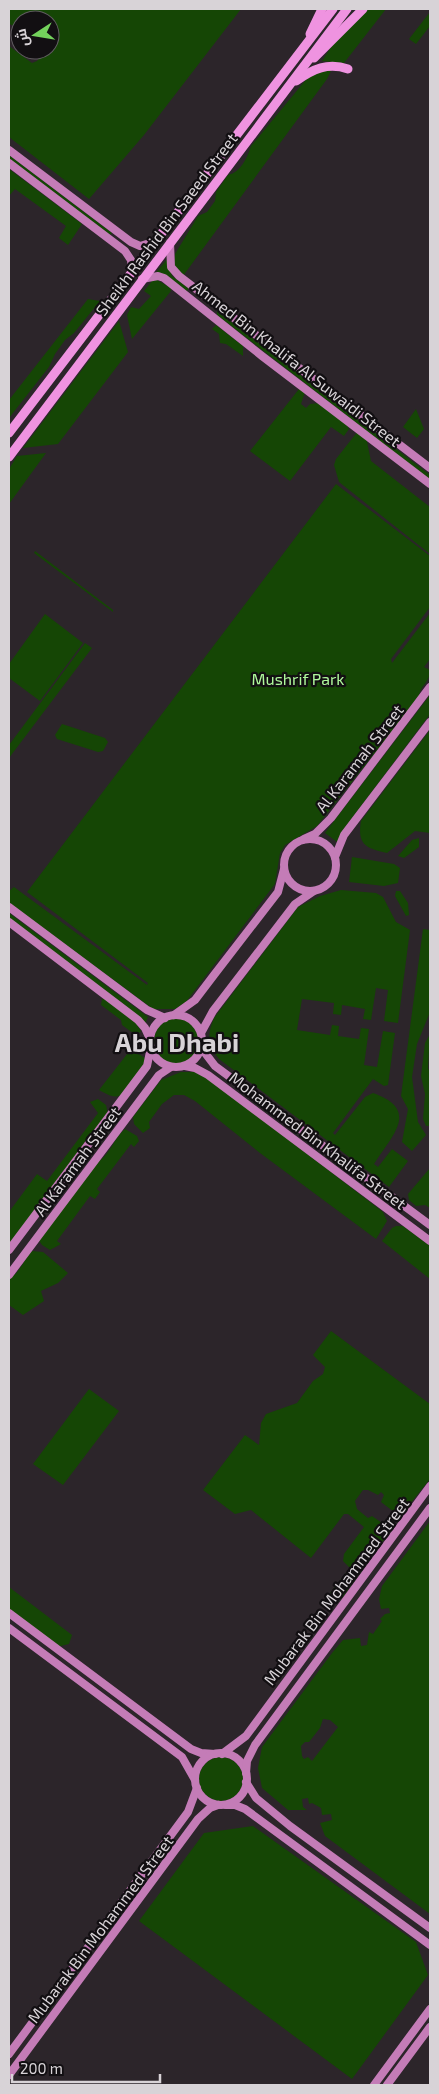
<svg xmlns="http://www.w3.org/2000/svg" width="439" height="2094" viewBox="0 0 439 2094" font-family="'Exo 2',Cairo,sans-serif">
<style>
.green{fill:#154605;fill-rule:evenodd}
.lines{fill:none;stroke-linecap:round;stroke-linejoin:round}
.secondary{stroke:#c47cb7;stroke-width:8}
.primary{stroke:#ef93e0;stroke-width:9}
.labels{text-anchor:middle;dominant-baseline:central;stroke-width:4.5;stroke-linejoin:round;paint-order:stroke}
.street-label{font-size:16px;fill:#d8d3d7;stroke:#120f12}
.park-label{font-size:16px;fill:#aff99c;stroke:#120f12}
.town-label{font-size:26px;font-weight:bold;fill:#d8d3d7;stroke:#120f12}
</style>
<rect width="100%" height="100%" fill="#2c252a"/>
<g class="green">
<path d="M9,9H241L144,135L89,199L9,137V46L32,63L37,61L46,50H50V20H20V28L9,24Z"/>
<path d="M365,9H386L344,63L322,61L335,41Z"/>
<path d="M430,12V26L416,44L409,39Z"/>
<path d="M332,69L327,79L183,276L174,266L175,254L198,216L207,212L215,201L216,192L228,175C241,172 247,158 251,146L309,76Z"/>
<path d="M9,155L112,233L110,235L9,159Z"/>
<path d="M9,169L82,224L68,245L59,238L66,226L15,189L9,196Z"/>
<path d="M167,259L172,276L189,288L187,291L155,274Z"/>
<path d="M157,280L171,288V291L132,339L127,315L131,307L139,309L151,296L144,291L152,281Z"/>
<path d="M88,299L100,301L74,333L65,340L55,354L49,367L9,418V400Z"/>
<path d="M217,311L430,475V480L217,315Z"/>
<path d="M119,321L128,352L58,444L23,448Z"/>
<path d="M216,325L243,346V356L226,344L220,343L219,334L212,329Z"/>
<path d="M299,389L305,392L301,404L306,408L310,404L320,403L346,423L349,429L344,436L331,427L290,481L250,451Z"/>
<path d="M416,409L424,429L417,438L403,427Z"/>
<path d="M358,431L366,437L371,461L430,507V554L339,482L334,465L336,459Z"/>
<path d="M46,453L9,504V469L17,456Z"/>
<path d="M336,484L430,556V607L391,659L392,663L430,613V659L424,667L430,670C430,683 420,685 419,697L317,826L285,845L280,853L275,884L186,1002L175,1009H153L9,903V891L14,887L147,985L148,983L27,892Z"/>
<path d="M35,551L113,610V612L34,553Z"/>
<path d="M45,614L83,643L40,701L9,678V664Z"/>
<path d="M85,643L92,648L9,758V745Z"/>
<path d="M430,695V714L343,830L337,842L325,833Z"/>
<path d="M62,724L105,738L108,742L103,751L98,752L57,739L55,735Z"/>
<path d="M430,730V833L415,831L387,853C366,848 357,845 361,821Z"/>
<path d="M419,838V847L404,858L398,856L412,840Z"/>
<path d="M352,857L394,864L400,868L398,883L384,886L349,882Z"/>
<path d="M341,890L376,893L383,897L396,922L410,930L398,1023L384,1021L388,990L376,988L371,1020L363,1019L365,1009L342,1005L341,1015L333,1014L334,1003L302,999L297,1030L330,1035L332,1025L339,1026L338,1036L359,1039L361,1028L369,1029L364,1065L377,1067L383,1031L395,1033L388,1085L384,1086L373,1079L333,1133L335,1135L365,1097L373,1093C421,1110 392,1135 374,1164L378,1167L392,1149L408,1161L389,1187L219,1059C207,1044 207,1035 214,1018L298,907L320,896Z"/>
<path d="M396,891H400L408,903L409,915L406,916L395,896Z"/>
<path d="M9,913L148,1017L145,1024L126,1006L9,919Z"/>
<path d="M423,929L430,930V1012L417,1044L412,1077L418,1122L426,1135L412,1151L402,1142L408,1109L401,1096Z"/>
<path d="M102,999H105L135,1022L141,1031L137,1036L122,1025L121,1020L101,1005Z"/>
<circle cx="177" cy="1041" r="23"/>
<path d="M430,1034L428,1069L430,1070V1126H426L423,1119L425,1094L421,1076L425,1043Z"/>
<path d="M131,1049L145,1058L146,1061L121,1095C113,1099 107,1094 99,1090Z"/>
<path d="M181,1072H195L208,1078L383,1212L387,1221L376,1239L260,1153L195,1101L184,1095H174L162,1104L149,1122L150,1128L143,1133L134,1124L133,1117L161,1080Z"/>
<path d="M98,1099L106,1105L108,1114C98,1130 80,1140 77,1160L9,1247V1212L37,1174L47,1181L98,1113L90,1102Z"/>
<path d="M125,1129L137,1136L139,1141L134,1147L131,1144L97,1189L100,1192L95,1199L90,1196L57,1241L61,1244L50,1250L42,1245L38,1239L96,1163C110,1156 113,1139 125,1129Z"/>
<path d="M430,1168V1208L425,1205L416,1206L409,1200L408,1194Z"/>
<path d="M396,1226H403L430,1246V1279L382,1241L392,1228Z"/>
<path d="M32,1251L43,1252L68,1273L58,1283L41,1291L44,1301L23,1315L9,1305V1278C19,1275 24,1259 32,1251Z"/>
<path d="M331,1331L430,1404V1479L401,1515H398L381,1502L384,1495L381,1492L378,1495L368,1490H363L355,1501L357,1509L368,1518L372,1516L388,1527L390,1531L342,1598L330,1593L350,1568L343,1561L344,1554L364,1527L348,1514H344L311,1558L251,1510L235,1514L203,1490L245,1435L259,1445L261,1423L266,1414L297,1403L313,1381L323,1374L325,1367L313,1355Z"/>
<path d="M89,1389L119,1411L63,1485L33,1464Z"/>
<path d="M430,1521V1914L325,1836L320,1823L332,1820L331,1814L322,1815L321,1808L312,1803L309,1804L308,1798L302,1799L303,1807L307,1810H288L262,1788L258,1768L262,1747L332,1653L343,1640L360,1638L361,1646L367,1645L369,1632L373,1634L382,1621L380,1619L385,1614L390,1613L389,1608L381,1609L379,1599L382,1586ZM323,1719L330,1720L338,1727L312,1761L308,1757L304,1759L302,1756L301,1746L305,1742H309L320,1728Z"/>
<path d="M9,1587L72,1635L69,1644L56,1647L9,1610Z"/>
<circle cx="221" cy="1779" r="22"/>
<path d="M253,1826L416,1942L428,1975L352,2079L139,1921L204,1833Z"/>
</g>
<g class="lines">
<g class="secondary">
<path d="M9,150L131,242L140,246L153,242"/>
<path d="M9,163L125,251L131,260L132,270"/>
<path d="M170,243L171,267L179,276L430,468"/>
<path d="M142,279L158,276L164,278L262,356L430,484"/>
<circle cx="310" cy="865" r="26"/>
<path d="M304,839L315,834L331,818L430,687"/>
<path d="M335,857L344,835L430,722"/>
<path d="M9,907L147,1010L165,1018"/>
<path d="M9,922L138,1020L145,1028L150,1039"/>
<path d="M174,1015L195,1000L214,975L278,892L284,869"/>
<circle cx="176" cy="1041" r="26"/>
<path d="M201,1033L213,1011L295,904L314,891"/>
<path d="M202,1049L215,1066L430,1225"/>
<path d="M185,1066L195,1068L208,1075L430,1241"/>
<path d="M9,1250L147,1066L151,1047"/>
<path d="M9,1275L159,1075L171,1067"/>
<path d="M9,1613L191,1749L201,1753L215,1754"/>
<path d="M9,1628L182,1757L195,1780"/>
<circle cx="221" cy="1779" r="26"/>
<path d="M222,1754L246,1736L430,1486"/>
<path d="M246,1773L247,1761L255,1745L430,1508"/>
<path d="M246,1782L256,1798L290,1826L430,1928"/>
<path d="M226,1805H235L245,1809L430,1945"/>
<path d="M9,2054L188,1812L197,1788"/>
<path d="M9,2075L198,1819L210,1808L218,1805"/>
<path d="M374,2085L430,2009"/>
<path d="M387,2085L430,2027"/>
</g>
<g class="primary">
<path d="M310,34L322,9"/>
<path d="M314,58L363,9"/>
<path d="M296,81C313,69 328,62 348,69"/>
<path d="M9,433L333,9"/>
<path d="M9,457L347,9"/>
</g>
</g>
<g class="labels">
<g class="street-label">
<text transform="translate(166 224) rotate(-53)">Sheikh Rashid Bin Saeed Street</text>
<text transform="translate(297 363) rotate(38)">Ahmed Bin Khalifa Al Suwaidi Street</text>
<text transform="translate(359 758) rotate(-52)">Al Karamah Street</text>
<text transform="translate(318 1140) rotate(37)">Mohammed Bin Khalifa Street</text>
<text transform="translate(77 1161) rotate(-53)">Al Karamah Street</text>
<text transform="translate(336 1591) rotate(-53)">Mubarak Bin Mohammed Street</text>
<text transform="translate(100 1929) rotate(-53)">Mubarak Bin Mohammed Street</text>
</g>
<g class="park-label">
<text x="298" y="678">Mushrif Park</text>
</g>
<g class="town-label">
<text x="177" y="1041">Abu Dhabi</text>
</g>
</g>
<rect width="439" height="2094" fill="none" stroke="#d8d3d7" stroke-width="20"/>
<g transform="translate(35 35) rotate(258)"><circle r="24" fill="#120f12" stroke="#615d61"/>
<path d="M0-4L9 19L0 12L-9 19Z" fill="#74d25c"/>
<text y="-8" font-size="14" font-weight="bold" text-anchor="middle" fill="#d8d3d7">ش</text>
</g>
<path d="M12 2074v8h148v-8" fill="none" stroke="#d8d3d7" stroke-width="2.5"/>
<text x="20" y="2074" font-size="15" fill="#d8d3d7" stroke="#120f12" stroke-width="4" paint-order="stroke">200 m</text>
</svg>
